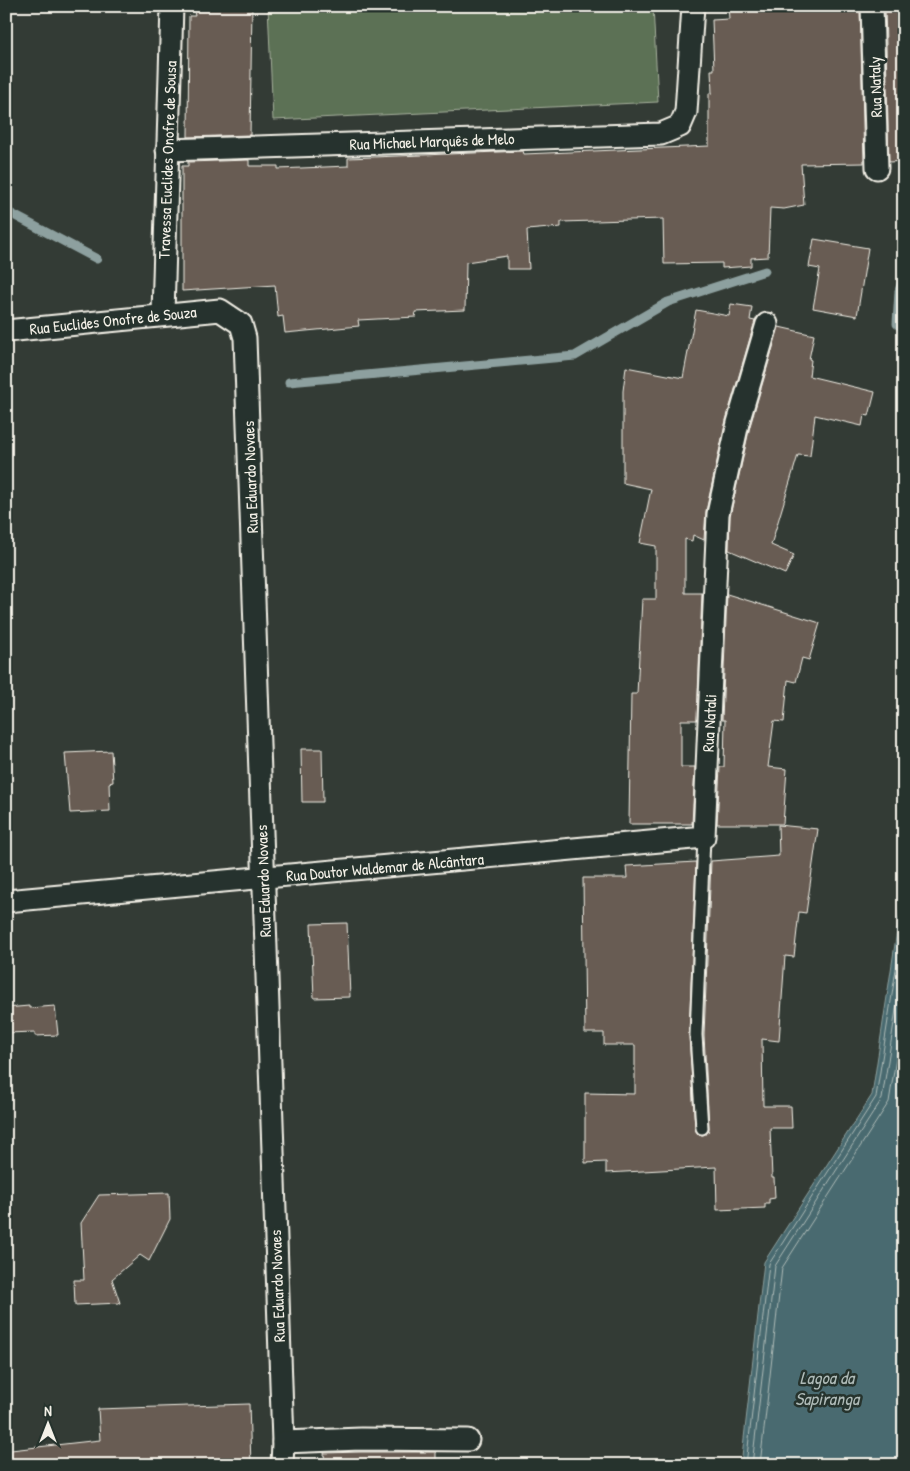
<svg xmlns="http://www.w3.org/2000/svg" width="910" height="1471" viewBox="0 0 910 1471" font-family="'Patrick Hand',sans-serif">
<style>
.green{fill:#5b7155;stroke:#a8b19e}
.water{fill:#486a6f;stroke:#8da09f}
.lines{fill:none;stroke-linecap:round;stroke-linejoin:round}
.shore{stroke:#afbbb8;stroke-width:1}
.stream{stroke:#8da09f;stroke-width:9}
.building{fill:#675c53;stroke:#f4f1e8}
.service-casing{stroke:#f4f1e8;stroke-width:15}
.minor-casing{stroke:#f4f1e8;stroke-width:25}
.service{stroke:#26332d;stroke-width:11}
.minor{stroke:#26332d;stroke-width:21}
.labels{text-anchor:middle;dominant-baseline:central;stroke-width:5;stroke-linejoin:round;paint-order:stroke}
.street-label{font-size:16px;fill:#f4f1e8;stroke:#26332d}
.water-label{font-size:18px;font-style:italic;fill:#afbbb8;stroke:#26332d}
</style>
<rect width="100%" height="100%" fill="#333b35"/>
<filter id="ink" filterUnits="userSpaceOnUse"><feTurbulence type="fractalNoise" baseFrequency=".02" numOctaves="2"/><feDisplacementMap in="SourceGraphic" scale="10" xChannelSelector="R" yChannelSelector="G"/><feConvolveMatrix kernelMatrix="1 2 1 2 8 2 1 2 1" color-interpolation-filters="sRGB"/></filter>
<g filter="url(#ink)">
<path class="green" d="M268,6H653L658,102L273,120Z"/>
<path class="water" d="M904,885V1465H741L764,1262L872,1095Z"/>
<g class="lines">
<g class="shore">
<path d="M746,1465L769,1264L876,1097L904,918"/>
<path d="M752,1465L775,1266L882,1099L904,959"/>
<path d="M760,1465L782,1268L889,1102L904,1009"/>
</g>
<g class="stream">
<path d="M6,211L97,259"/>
<path d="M904,276L899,291L897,324L904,328"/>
<path d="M289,382L575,356L668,302L765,271"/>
</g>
</g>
<g class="building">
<path d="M193,6H252L250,135L188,137L189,16H195Z"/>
<path d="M728,6H860L864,163L801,164L804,205L784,209L770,208L768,257L751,258V266L722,268V263L664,264L663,219L561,222V227L527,230L529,269H507V256L466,262L465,310L415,312L416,317L358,320L359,326L285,333L283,316L278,317L275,285L182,291V166H188V162L249,160V166H278V169L348,166V158L523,151L524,154L709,146V93H712L711,70H714L712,20L729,19Z"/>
<path d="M885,6H904V161L889,162Z"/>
<path d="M814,239L868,248L857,316L813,308L820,269L809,267Z"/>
<path d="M731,304L752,307L750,320L755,321L726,420L706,511L704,540L693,535L692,541L685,539V593H702L697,720H681V767H695L692,824H629L631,694H637L642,599H656V546L640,543L651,489L623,483V391L626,367L683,378L696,310L729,316Z"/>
<path d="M779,327L814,335L809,359L811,360L809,376L875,392L869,416L864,415L862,426L815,415L810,456L798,455L771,545L794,555L785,574L729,550L730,516L750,426Z"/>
<path d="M727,594L820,623L809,660L802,658L796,682L788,680L784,722L774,721L768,767L787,769L783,824H717L720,767H724L725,720H722Z"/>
<path d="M301,749H322L323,802H302Z"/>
<path d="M111,751L113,782L109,783L110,811L70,813L65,753Z"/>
<path d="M778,825L818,829L806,913L799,912L794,957L785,956L779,1041L762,1039L763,1106H791L792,1128H770L772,1178H774L775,1198L769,1199V1203H765V1208L717,1210L716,1167L606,1173V1162L585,1163V1093L635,1094V1045H604V1033H585L583,878H627L626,866L696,862L689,1035L695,1128L698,1134L703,1135L708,1132L709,1128L704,1035L711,861L779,856Z"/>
<path d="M347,923L350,997L314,998L311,924Z"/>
<path d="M29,1006V1008L55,1006L58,1035L35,1036V1032L6,1033V1008Z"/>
<path d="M169,1193L170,1219L149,1261L140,1255L112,1279L120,1303L75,1305L74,1280H84L81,1223L99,1195Z"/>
<path d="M249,1404L251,1465H12L11,1450L100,1440L98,1409Z"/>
<path d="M361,1452H436V1465H325L324,1453Z"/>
</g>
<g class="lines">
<defs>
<path id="service" d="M702,1128L696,1035L704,837"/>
<g id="minor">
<path d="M872,6L877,168"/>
<path d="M167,150L661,134L680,126L686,112L693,6"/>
<path d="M163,314L172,6"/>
<path d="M6,331L220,310L241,324L245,338L283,1442L282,1465"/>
<path d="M6,901L704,837L718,514L738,423L767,324"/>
<path d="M283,1442L361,1439L468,1440"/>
</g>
</defs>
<use href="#service" class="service-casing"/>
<use href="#minor" class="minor-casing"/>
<use href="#service" class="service"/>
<use href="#minor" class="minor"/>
</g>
</g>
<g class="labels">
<g class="street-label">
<text transform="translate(875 87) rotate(-92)">Rua Nataly</text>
<text transform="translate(432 141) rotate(-2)">Rua Michael Marquês de Melo</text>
<text transform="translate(167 160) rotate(-88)">Travessa Euclides Onofre de Sousa</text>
<text transform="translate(113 320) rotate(-6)">Rua Euclides Onofre de Souza</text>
<text transform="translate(250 477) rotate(-92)">Rua Eduardo Novaes</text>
<text transform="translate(709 723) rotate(-87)">Rua Natali</text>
<text transform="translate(385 867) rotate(-5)">Rua Doutor Waldemar de Alcântara</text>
<text transform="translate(263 881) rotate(-92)">Rua Eduardo Novaes</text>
<text transform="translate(277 1286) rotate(-92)">Rua Eduardo Novaes</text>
</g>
<g class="water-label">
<text x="827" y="1377">Lagoa da<tspan x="827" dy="21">Sapiranga</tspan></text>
</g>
</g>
<rect width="910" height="1471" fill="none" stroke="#26332d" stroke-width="25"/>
<rect x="12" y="12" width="885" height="1446" fill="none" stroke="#f4f1e8" stroke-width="2" filter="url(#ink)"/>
<g transform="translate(48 1424)" stroke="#26332d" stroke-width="4" paint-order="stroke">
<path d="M0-4L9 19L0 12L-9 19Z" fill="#f4f1e8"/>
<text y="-8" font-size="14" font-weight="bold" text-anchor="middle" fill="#f4f1e8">N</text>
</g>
</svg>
